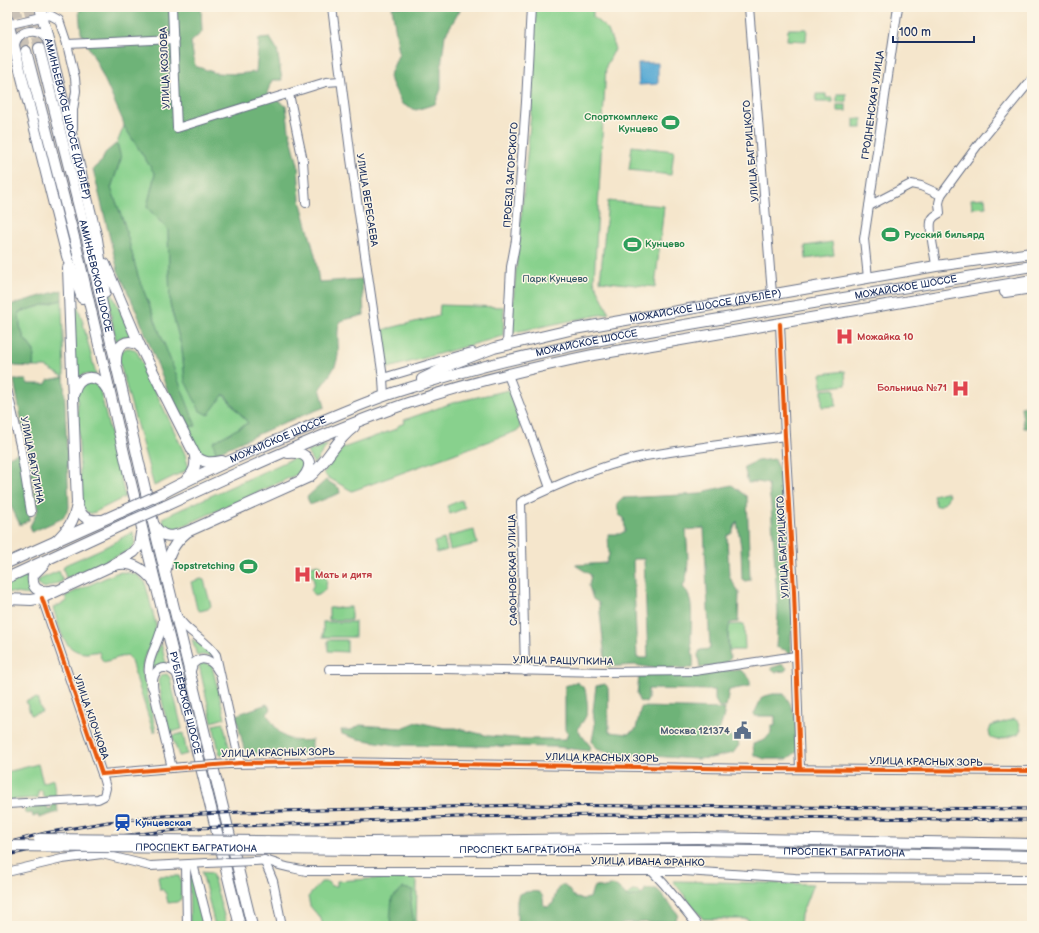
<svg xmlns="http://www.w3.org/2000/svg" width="1039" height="933" viewBox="0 0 1039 933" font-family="'Balsamiq Sans',sans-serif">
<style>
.green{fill:#88d18d;stroke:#528076}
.forest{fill:#6eb378;stroke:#44716b;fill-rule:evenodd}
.water{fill:#59aad4;stroke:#3a6c99}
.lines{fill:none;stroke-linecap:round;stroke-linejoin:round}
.major-tunnel{stroke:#c9c1b6;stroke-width:10;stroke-dasharray:10 5;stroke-linecap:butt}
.minor-casing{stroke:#676f84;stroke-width:10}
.major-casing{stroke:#676f84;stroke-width:12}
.minor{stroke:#fff;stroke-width:8}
.major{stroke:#fff;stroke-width:10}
.rail-casing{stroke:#1b2f5e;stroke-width:3}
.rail{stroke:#fcf5e5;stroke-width:1.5;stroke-dasharray:4.5;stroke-linecap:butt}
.minor-bridge-casing{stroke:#676f84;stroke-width:10;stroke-linecap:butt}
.major-bridge-casing{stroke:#676f84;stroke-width:12;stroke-linecap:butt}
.minor-bridge{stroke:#fff;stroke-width:8}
.major-bridge{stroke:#fff;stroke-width:10}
.cycleway-casing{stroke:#fcf5e5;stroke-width:6}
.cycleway{stroke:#e8590c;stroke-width:4}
.labels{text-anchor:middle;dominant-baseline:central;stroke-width:3;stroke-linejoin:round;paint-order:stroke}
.street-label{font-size:10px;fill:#1b2f5e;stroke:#fcf5e5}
.leisure-label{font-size:10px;font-weight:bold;fill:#27864d;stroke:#fcf5e5;text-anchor:end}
.park-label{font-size:10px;fill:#36586a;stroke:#fcf5e5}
.health-label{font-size:10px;font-weight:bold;fill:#be3a42;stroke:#fcf5e5;text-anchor:start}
.service-label{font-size:10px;font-weight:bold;fill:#4e5e75;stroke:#fcf5e5;text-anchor:end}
.transit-label{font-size:10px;font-weight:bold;fill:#164399;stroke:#fcf5e5;text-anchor:start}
</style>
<rect width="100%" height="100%" fill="#fcf5e5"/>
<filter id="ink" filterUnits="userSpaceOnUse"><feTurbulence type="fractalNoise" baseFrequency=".025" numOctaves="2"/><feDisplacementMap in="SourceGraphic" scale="8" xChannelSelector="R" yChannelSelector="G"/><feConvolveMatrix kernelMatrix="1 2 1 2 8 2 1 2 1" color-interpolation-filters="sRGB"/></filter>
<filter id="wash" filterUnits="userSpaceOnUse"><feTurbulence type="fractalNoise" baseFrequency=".012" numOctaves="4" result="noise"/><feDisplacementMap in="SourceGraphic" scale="16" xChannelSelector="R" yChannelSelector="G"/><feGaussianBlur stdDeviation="0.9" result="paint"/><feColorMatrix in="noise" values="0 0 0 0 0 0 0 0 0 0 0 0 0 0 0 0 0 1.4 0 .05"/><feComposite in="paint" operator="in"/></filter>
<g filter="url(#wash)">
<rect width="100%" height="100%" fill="#f5e6cc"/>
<g class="green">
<path d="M533,7H593V17L608,30L615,49L606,66L594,281L609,313L510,333L532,103Z"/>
<path d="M788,29H807L806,41L787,40Z"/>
<path d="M816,94H826V98H833V102H816Z"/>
<rect x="837" y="94" width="9" height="8"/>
<rect x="837" y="105" width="9" height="6"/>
<rect x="854" y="119" width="8" height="9"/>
<path d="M124,126L155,174L147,207L168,230L170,304L182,349L185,381L208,415L223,394L248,423L214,442L216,453L204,456L196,455L182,427L195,426L138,276L124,223L111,188L121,159L117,143Z"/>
<path d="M632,146L674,151L671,175L629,170Z"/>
<path d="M985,198L986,207L972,208L971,199Z"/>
<path d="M608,201L664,206L655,287L600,281Z"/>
<path d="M832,242L834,255L806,259L805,246Z"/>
<path d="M104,279H105L132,336L122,337L116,341Z"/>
<path d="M71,285L82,319L96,375L84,374L74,380Z"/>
<path d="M62,300L64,377L46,367H33L34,351L24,338L20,326L19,312Z"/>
<path d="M440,305L504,307L503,336L385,369L382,330L439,316Z"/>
<path d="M126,348H131L137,352L139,356L185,454L188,465L187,470L154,486L118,357L119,354Z"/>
<path d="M845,371L846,385L822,388L821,374Z"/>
<path d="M89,380L99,387L100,390L125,497L93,513C86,514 84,509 81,504L77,391Z"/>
<path d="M835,389L836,406L822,407V390Z"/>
<path d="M509,390L520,423V429L514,432L352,491L327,477L323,473L343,448L396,429L399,425L405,423L404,420L455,402Z"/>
<path d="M328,444L314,464L307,452Z"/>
<path d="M294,458H300L304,464L302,471L298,474L172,531L166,530L162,518Z"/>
<path d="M945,492L949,494L947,500L940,506H936L933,495Z"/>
<path d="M461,500L465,508L450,514L447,506Z"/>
<path d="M474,530L477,544L450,550L447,537Z"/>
<path d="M133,532L135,543L131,550L66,578L63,569L65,565L112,544L123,537Z"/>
<path d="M444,539L447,550L437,553L434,542Z"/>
<path d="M318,564C328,573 332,592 315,596C308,589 313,590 314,582L312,575L308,576L307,572H304L303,568Z"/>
<path d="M59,571L63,581L45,588L38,585V580Z"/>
<path d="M122,572L136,574L145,582L156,625L154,638L144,658L142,671L156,731H153L130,658L127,655L104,662L101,658L99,652C95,651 91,653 86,653C62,652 60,627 53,608L67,601L65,596L116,573Z"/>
<path d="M25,576H28L34,594L30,595L7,592V584Z"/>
<path d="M201,579L204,580L211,606L208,609L200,611L197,609L191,582Z"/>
<path d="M351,607V620H329V608Z"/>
<rect x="323" y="622" width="32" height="15"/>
<path d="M744,624L745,650H729L728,625Z"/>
<path d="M192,639L210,651L212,656L202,655L197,656Z"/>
<path d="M328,640H347V652L328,651Z"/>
<path d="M161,643L166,664L158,665L151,670L154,657Z"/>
<path d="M203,663H206L212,666L225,718L212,722L199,665Z"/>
<path d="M167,674L170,678L182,729L169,733L158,681L161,675Z"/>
<path d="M37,698L42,712L31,715L26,701Z"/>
<path d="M1014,719L1019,722L1021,729L1018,734L997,740L991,738L989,732L991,726Z"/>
<path d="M223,723L230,750L228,753L220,755L213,725Z"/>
<path d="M183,733L187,754L179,756L172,736Z"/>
<path d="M38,764L43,783L53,779L56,797H43L42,790L38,791V798L7,800V772Z"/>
<path d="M202,872L212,873L227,926H215Z"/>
<path d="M189,875H192L204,926H190Z"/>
<path d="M158,876H179L181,881V899L177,902L168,903L166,894L162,889L160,890Z"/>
<path d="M413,878L416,880L417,883L416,926H323L321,919L310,906L308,897L321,882H328L331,886H337V881L368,879Z"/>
<path d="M673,881L813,884L801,915L800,926H748V919H703Z"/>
<path d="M633,891L639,892L643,896L641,907L626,896Z"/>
</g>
<g class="forest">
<path d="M86,7H167L168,10L179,7H201L202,32L191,42L195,66L216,73L237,74L256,72L259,39L270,38L277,49L282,80H272L267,93L286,106L289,130L298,164L300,200L315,255L319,282L362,279L364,315L340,321C336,333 339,343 338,355C337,367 327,379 320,388L325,407L283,423L216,453L213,442L248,423L224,394L208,415L200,411L185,381L182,349L170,304L168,230L147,207L155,174L124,126L123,121L97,63L81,33L79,11Z"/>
<path d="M392,7H462L445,35L441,67V89L435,104L416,110L402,104L389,77L399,53Z"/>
<path d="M117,143L121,158L111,188L124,223L138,276L196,426L182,427L136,310L118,271L93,169L102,161L105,153Z"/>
<path d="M62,290V300L19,312L20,326L24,338L34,351L33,367L15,366L9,362L10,305Z"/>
<path d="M64,377L69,508L63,518L32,532L30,526L38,510L14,380H26L28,384H46L48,380Z"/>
<path d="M1032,405V428H1024L1021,407Z"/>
<path d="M21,451L31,512L29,520L20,525L7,498V458Z"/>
<path d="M775,459L787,497L794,621L791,635V655L785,650L776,647L778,613L771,505L768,484L758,482L748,483L744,467L757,461Z"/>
<path d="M326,480L339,488L340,493L310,505L307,497Z"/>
<path d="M732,485L747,497L750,580L745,581L742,579L741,547L737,521L732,533L727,536L729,576L739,593L738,622L730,623C727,632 727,650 731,658L724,664L700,668L698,655L700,650L710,649L704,528L686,530C687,547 691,571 683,587C696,600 690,625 691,642C692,651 694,658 693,668H653L635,665L607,667L605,659L599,603L593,599L589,586L591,575L575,565L606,563L609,555L608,534H620L625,531L624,518L619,515L617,504L623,498L701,494L706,491ZM633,559H644L648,658H637Z"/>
<path d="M783,664L787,668L785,671L776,672L771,668Z"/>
<path d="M740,670C747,674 751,678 750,686L729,690L726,707H719L715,700V690L648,689V699L646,703L639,701L637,694L639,677L649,674Z"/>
<path d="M577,682L585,689C588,708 591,713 577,729L591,747L589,751L557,747L396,745L358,739L342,734L341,730H351L360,725L402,728L417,722L445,728H456L489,736L527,739H566L568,732L565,730V686Z"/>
<path d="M605,684L608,687L609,732L628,734L636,729L641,707L725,709L723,719L719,731L737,740L739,745L733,753L711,758L696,759L638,755L615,754L596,749L592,741L595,725L593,711L596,686Z"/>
<path d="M773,694H784C797,711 797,730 798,751L787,759H765L754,755L753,744L765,740L771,733V726H775V716H754V714L762,697Z"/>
<path d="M267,704L271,709L267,714C280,736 285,743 312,740V753H249L244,749L236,715Z"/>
<path d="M57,804L58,812L39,818L38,815L33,817L32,813L27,814L24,811L26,807L47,805L48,810L52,809L51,805Z"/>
<path d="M561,885C568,885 570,894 576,898L583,899L590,898L593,888L596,886L606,888C617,881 620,890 627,897H630C638,893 641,900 645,889H656L659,891L678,914C677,920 674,921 669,922L623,923L616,926H517V901L519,894C523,892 537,890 540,893C544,896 543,902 544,906L548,907L553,903L557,890Z"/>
<path d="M403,888L413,890L411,903L413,917V926H392L390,920L392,898Z"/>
</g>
<path class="water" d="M638,63H658V84L639,85Z"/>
</g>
<g filter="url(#ink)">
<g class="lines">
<g class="major-tunnel">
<path d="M15,7L26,51"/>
<path d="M28,7L39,48"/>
</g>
<defs>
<g id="minor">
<path d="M172,7L177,128L326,82L341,81"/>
<path d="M332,7L351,159L383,378L384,396"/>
<path d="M749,7L772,294"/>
<path d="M898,7L869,206L911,184L921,186L941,195"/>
<path d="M7,25L50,15L59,20L67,44L75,78L76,91L73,110V129"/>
<path d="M67,44L174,39"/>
<path d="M15,48C14,30 40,24 47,40"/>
<path d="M289,94L303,161L306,203"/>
<path d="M936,266C935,254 929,233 931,222C932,217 936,215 940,213L939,203L941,195L980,142L1032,79"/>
<path d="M868,278L864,239L869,206"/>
<path d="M780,324L785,436L794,591L800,769"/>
<path d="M507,344L511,267L516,240L526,102L531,7"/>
<path d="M508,375L529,429L550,488"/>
<path d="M383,378L457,356L472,352"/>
<path d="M7,389L20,445L31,512"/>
<path d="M42,598L102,774L183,767"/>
<path d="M177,616C187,633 206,639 216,655L240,763"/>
<path d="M329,669H445L608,672L695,671L796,656"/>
<path d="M525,671L521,502C559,484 599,466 640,457C688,448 737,443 785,436"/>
<path d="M190,674L193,664C202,654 213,661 218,671"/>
<path d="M152,687C141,659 160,648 163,620"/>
<path d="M230,764L335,762L761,769L1032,771"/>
<path d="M172,768L154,693C153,687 152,681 154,676C159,664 172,667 178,676"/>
<path d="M7,804L98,799L104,796L106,788L102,774"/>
<path d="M264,860L273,881L282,926"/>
<path d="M254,861C269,859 270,862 283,866C290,868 298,869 306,871H684L795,878L1032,879"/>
<path d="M193,864L209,926"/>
<path d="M186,865L187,926"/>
<path d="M652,871L664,884L698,926"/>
<path d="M7,872L62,859L102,854L150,866L207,863"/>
</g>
<g id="major">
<path id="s1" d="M40,7L97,239L105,293"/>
<path d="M7,18L67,256L82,298"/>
<path id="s2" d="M39,48L87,239L149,506L252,926"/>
<path id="s3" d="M26,51L75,241L130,479L240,926"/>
<path d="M105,264L140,346L195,455C196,466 195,472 187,479"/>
<path d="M1005,292L1032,288"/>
<path d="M116,361C116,345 126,337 140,346"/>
<path id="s4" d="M422,379L452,364L494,348L574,329L936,266L1032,253"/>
<path d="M74,393C79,374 97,373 107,389"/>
<path d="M288,453C307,451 316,462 303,478"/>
<path d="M195,455C203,464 212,463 222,461"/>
<path id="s5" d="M163,493C208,469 256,449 303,429C334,416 365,402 396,392C479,365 563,346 649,331L1032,266"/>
<path d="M77,504C81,517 87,521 100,520"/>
<path d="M165,506C245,469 325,432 408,403C468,383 530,368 593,355L1032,280"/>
<path d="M154,525C164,541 174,536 189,531L309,477C327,463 335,440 354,427"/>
<path d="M55,542C68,529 74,522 77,504L68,268"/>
<path d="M7,563L121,512"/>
<path d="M45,563L33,575C31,591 41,593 54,590"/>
<path d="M115,565C132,560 145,570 155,583"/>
<path d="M166,569C168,554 175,542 186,533"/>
<path d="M7,578L124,524"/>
<path d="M7,599L31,600L42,598L109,567L134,552L139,546L141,533"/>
<path d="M697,838L1032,844"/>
<path id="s6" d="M697,850L1032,856"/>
</g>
</defs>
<use href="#minor" class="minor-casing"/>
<use href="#major" class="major-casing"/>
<use href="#minor" class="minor"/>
<use href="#major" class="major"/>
<defs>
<g id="rail">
<path d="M7,843L45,833L108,822L163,816L241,812L522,805L1032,809"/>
<path d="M7,855L80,840L197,828L457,817L607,815L1032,820"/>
</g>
</defs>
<use href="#rail" class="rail-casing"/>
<use href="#rail" class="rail"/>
<defs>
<g id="minor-bridge">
<path d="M183,767L230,764"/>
<path d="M207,863L254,861"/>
</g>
<g id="major-bridge">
<path d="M121,512L163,493"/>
<path d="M124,524L165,506"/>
<path d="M39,839L368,842L697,838"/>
<path id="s7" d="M7,846L364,850H697"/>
</g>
</defs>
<use href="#minor-bridge" class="minor-bridge-casing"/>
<use href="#major-bridge" class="major-bridge-casing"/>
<use href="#minor-bridge" class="minor-bridge"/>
<use href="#major-bridge" class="major-bridge"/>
<defs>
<g id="cycleway">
<path d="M780,324L785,436L794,591L800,769"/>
<path d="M42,598L102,774L240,763L335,762L761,769L1032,771"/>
</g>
</defs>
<use href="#cycleway" class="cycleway-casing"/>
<use href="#cycleway" class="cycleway"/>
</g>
</g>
<defs>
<symbol id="stadium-bare" viewBox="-9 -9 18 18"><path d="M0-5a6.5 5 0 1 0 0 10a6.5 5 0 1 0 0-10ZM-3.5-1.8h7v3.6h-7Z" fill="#2e9e5b" stroke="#fcf5e5" stroke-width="2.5" paint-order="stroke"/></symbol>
<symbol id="hospital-bare" viewBox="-9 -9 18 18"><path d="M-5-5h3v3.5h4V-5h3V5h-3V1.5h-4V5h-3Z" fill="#e0444e" stroke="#fcf5e5" stroke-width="2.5" paint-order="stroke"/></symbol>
<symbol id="civic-bare" viewBox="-9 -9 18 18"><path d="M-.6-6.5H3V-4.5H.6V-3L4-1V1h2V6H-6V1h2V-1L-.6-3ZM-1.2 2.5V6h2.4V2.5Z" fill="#5c6f8a" stroke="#fcf5e5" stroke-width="2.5" paint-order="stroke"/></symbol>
<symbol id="station-bare" viewBox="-9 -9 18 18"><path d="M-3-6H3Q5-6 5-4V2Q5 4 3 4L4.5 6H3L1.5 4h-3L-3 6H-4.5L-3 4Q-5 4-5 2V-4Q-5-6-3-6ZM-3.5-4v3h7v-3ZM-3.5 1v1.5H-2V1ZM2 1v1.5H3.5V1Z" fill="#1a4fb4" stroke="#fcf5e5" stroke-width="2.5" paint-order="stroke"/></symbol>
</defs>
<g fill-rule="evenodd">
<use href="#stadium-bare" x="658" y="110" width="25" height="25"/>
<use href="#stadium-bare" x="878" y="222" width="25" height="25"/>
<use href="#stadium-bare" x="620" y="232" width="25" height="25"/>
<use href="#hospital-bare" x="832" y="324" width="25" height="25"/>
<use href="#hospital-bare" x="948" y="376" width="25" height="25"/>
<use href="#stadium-bare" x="236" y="554" width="25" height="25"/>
<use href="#hospital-bare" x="290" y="562" width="25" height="25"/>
<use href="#civic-bare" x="730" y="718" width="25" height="25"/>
<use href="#station-bare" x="110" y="810" width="25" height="25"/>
</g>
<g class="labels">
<g class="street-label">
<text transform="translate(165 68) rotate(-92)">УЛИЦА КОЗЛОВА</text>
<text transform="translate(873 105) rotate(-82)">ГРОДНЕНСКАЯ УЛИЦА</text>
<text stroke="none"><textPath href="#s1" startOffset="115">АМИНЬЕВСКОЕ ШОССЕ (ДУБЛЁР)</textPath></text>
<text transform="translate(751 151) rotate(-95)">УЛИЦА БАГРИЦКОГО</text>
<text transform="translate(511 175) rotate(-86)">ПРОЕЗД ЗАГОРСКОГО</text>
<text transform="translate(367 200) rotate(81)">УЛИЦА ВЕРЕСАЕВА</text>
<text stroke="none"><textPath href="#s2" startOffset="235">АМИНЬЕВСКОЕ ШОССЕ</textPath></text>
<text stroke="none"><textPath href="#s5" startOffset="775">МОЖАЙСКОЕ ШОССЕ</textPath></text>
<text stroke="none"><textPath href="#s4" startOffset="294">МОЖАЙСКОЕ ШОССЕ (ДУБЛЁР)</textPath></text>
<text stroke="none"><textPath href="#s5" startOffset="451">МОЖАЙСКОЕ ШОССЕ</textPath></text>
<text stroke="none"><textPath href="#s5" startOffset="127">МОЖАЙСКОЕ ШОССЕ</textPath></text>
<text transform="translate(32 460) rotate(79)">УЛИЦА ВАТУТИНА</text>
<text transform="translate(783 547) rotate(-93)">УЛИЦА БАГРИЦКОГО</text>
<text transform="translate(513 570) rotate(-91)">САФОНОВСКАЯ УЛИЦА</text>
<text transform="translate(563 661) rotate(1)">УЛИЦА РАЩУПКИНА</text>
<text stroke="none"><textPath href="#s3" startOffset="671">РУБЛЁВСКОЕ ШОССЕ</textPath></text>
<text transform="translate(91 717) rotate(71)">УЛИЦА КЛОЧКОВА</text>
<text transform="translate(278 753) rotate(-1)">УЛИЦА КРАСНЫХ ЗОРЬ</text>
<text transform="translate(602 758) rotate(1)">УЛИЦА КРАСНЫХ ЗОРЬ</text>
<text transform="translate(926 762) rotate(1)">УЛИЦА КРАСНЫХ ЗОРЬ</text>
<text stroke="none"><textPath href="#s7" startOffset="189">ПРОСПЕКТ БАГРАТИОНА</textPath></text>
<text stroke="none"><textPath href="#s7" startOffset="513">ПРОСПЕКТ БАГРАТИОНА</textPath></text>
<text stroke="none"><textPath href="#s6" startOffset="147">ПРОСПЕКТ БАГРАТИОНА</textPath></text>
<text transform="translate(648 862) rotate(1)">УЛИЦА ИВАНА ФРАНКО</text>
</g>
<g class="leisure-label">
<text x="658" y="117">Спорткомплекс<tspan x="658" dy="12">Кунцево</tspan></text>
<text x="904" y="235" text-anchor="start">Русский бильярд</text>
<text x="645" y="244" text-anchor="start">Кунцево</text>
<text x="235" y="566">Topstretching</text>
</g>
<g class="park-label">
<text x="555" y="279">Парк Кунцево</text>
</g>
<g class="health-label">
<text x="857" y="337">Можайка 10</text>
<text x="947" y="388" text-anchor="end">Больница №71</text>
<text x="315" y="575">Мать и дитя</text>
</g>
<g class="service-label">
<text x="730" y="731">Москва 121374</text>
</g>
<g class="transit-label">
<text x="135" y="823">Кунцевская</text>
</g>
</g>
<rect width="1039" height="933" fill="none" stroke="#fcf5e5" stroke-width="24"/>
<path d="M893 36v6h81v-6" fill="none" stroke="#1b2f5e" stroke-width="2"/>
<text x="899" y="36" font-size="12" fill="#1b2f5e" stroke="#fcf5e5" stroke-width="3" paint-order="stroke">100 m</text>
</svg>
